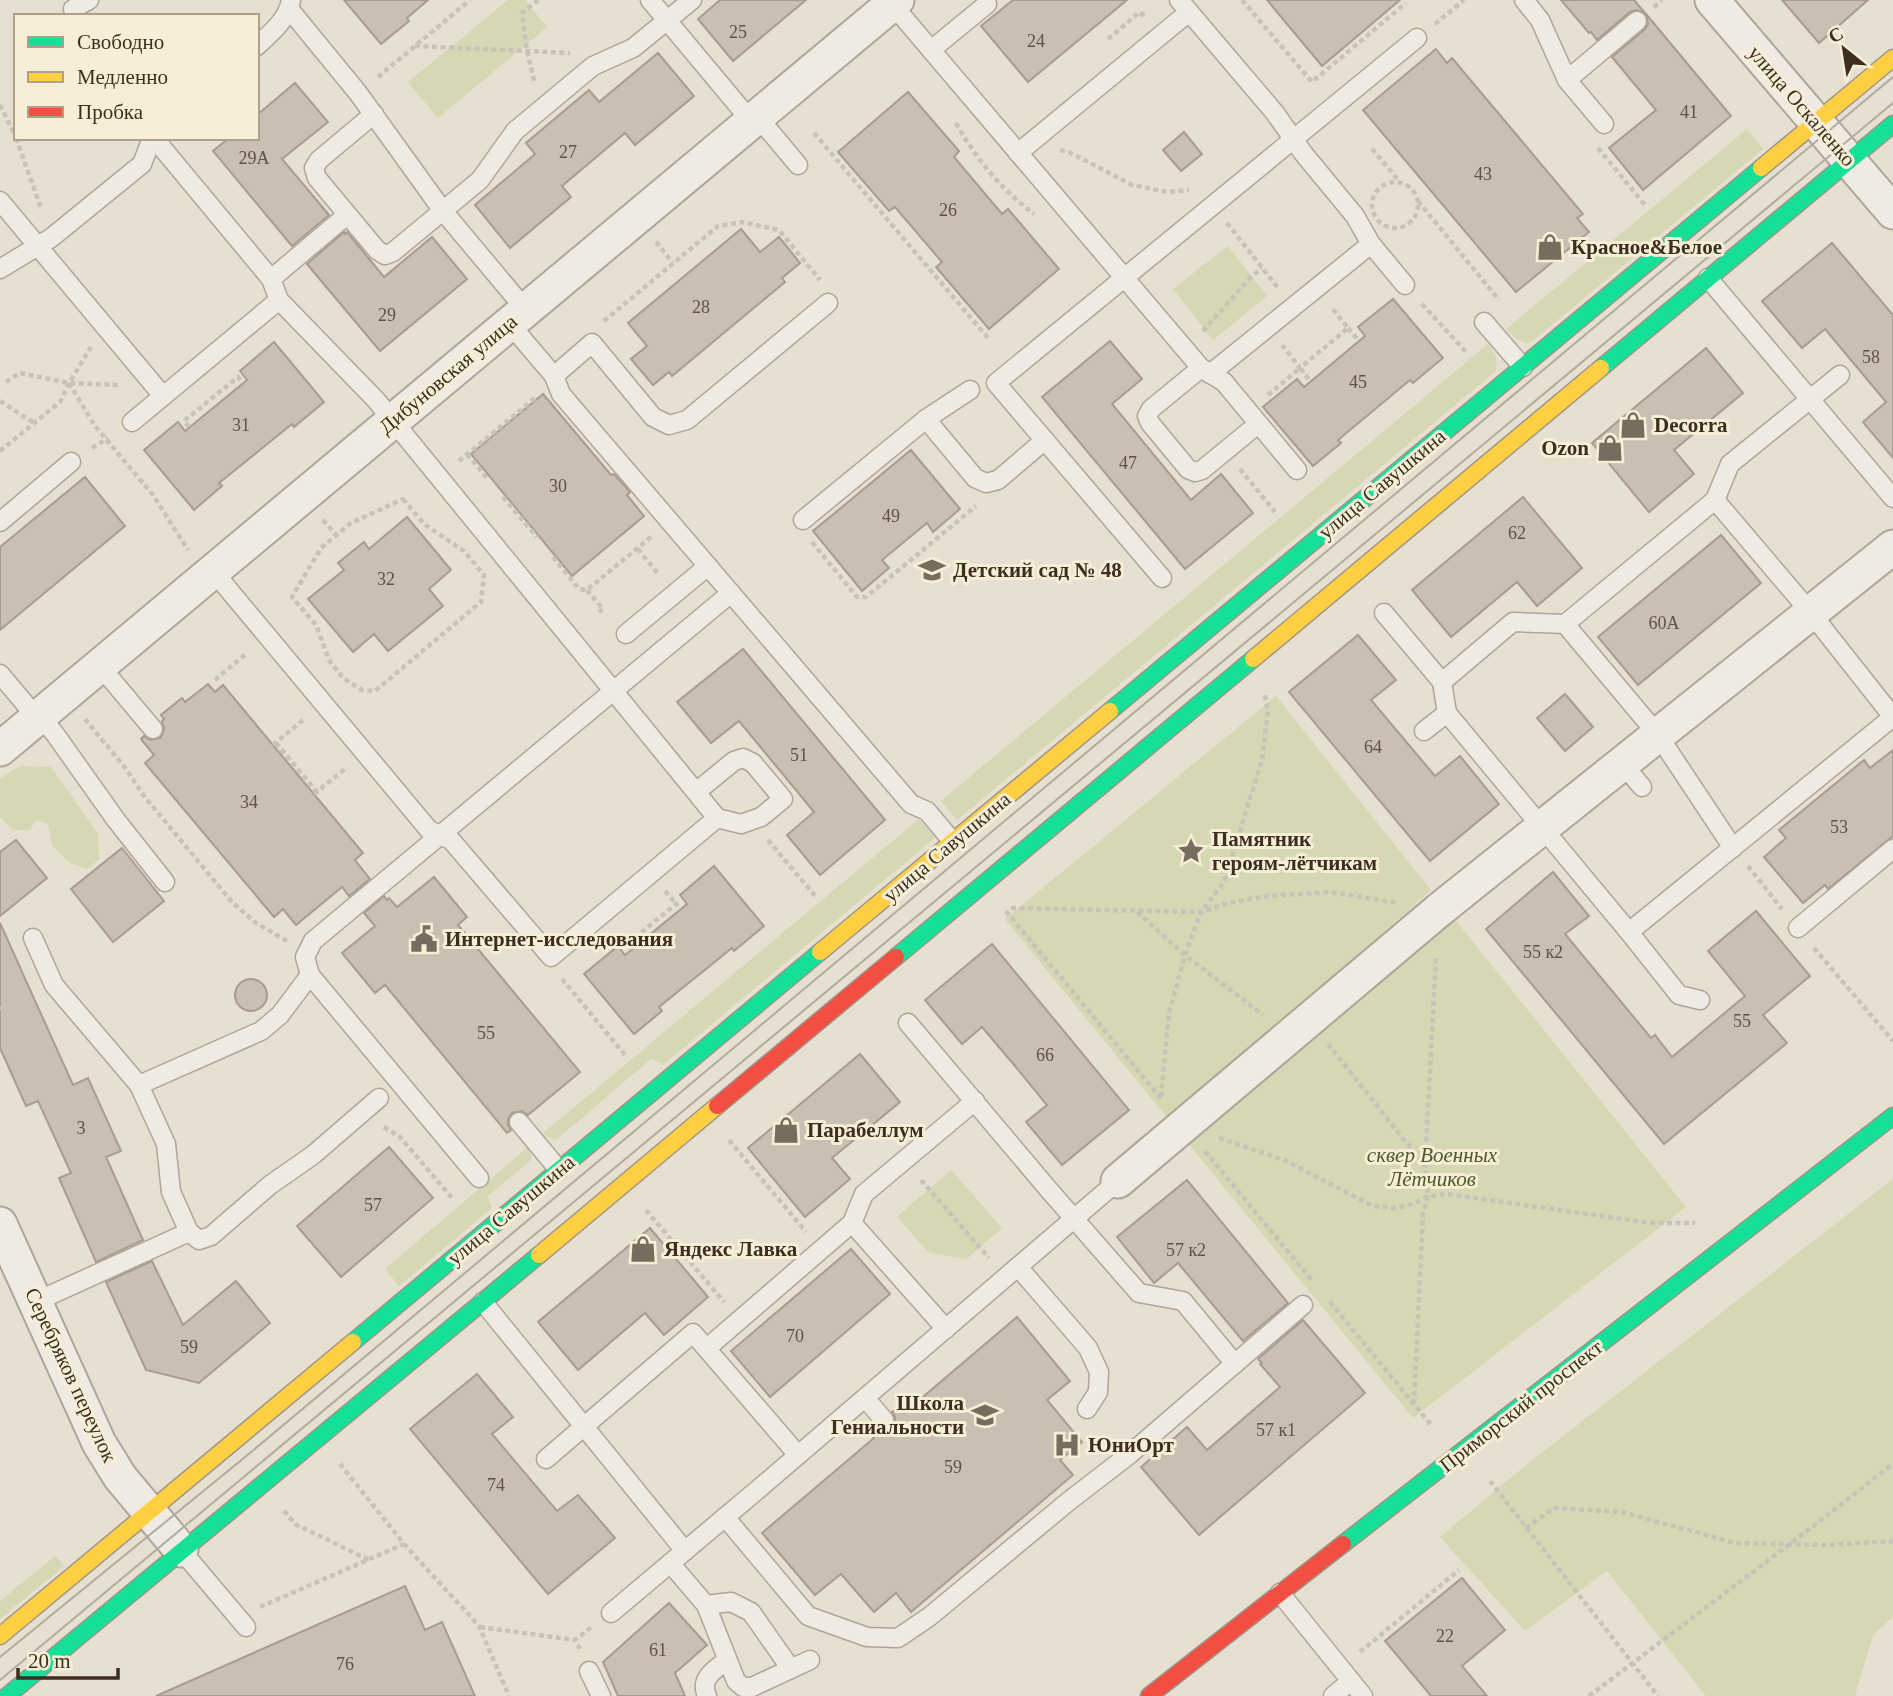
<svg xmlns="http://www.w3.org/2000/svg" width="1893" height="1696" viewBox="0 0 1893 1696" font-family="Georgia,serif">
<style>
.green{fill:#d6d7b3}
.building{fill:#cbbfb2;stroke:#a89c90;stroke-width:2}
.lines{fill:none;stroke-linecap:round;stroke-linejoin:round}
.lane-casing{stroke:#ada599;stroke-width:21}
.street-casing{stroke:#ada599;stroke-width:37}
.fast-casing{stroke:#9c958a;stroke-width:19}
.slow-casing{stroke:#9c958a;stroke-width:19}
.jam-casing{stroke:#9c958a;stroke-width:19}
.path{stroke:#c8c2b9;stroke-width:4.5;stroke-dasharray:5 3.5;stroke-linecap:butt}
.lane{stroke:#efebe3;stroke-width:18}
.street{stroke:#efebe3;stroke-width:33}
.fast{stroke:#16e098;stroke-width:16}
.slow{stroke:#ffcf43;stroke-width:16}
.jam{stroke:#f24e42;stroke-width:16}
.tram{stroke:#afaaa2;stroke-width:2}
.labels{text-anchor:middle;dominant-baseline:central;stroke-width:6;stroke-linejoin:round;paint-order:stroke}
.number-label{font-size:18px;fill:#605244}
.street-label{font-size:21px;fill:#3d2e20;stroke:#f7eed8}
.poi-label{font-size:21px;font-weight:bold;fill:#3d2e20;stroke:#f7eed8;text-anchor:start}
.park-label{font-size:21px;font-style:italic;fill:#4d5a26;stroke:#f7eed8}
</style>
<rect width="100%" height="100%" fill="#e7e0d1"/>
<g class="green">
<path d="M508,0H525L547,27L438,118L408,82Z"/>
<path d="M1747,129L1763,149L1530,343C1518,342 1514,338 1506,329Z"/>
<path d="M1228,246L1267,296L1213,340L1173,289Z"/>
<path d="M1488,344C1495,353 1498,359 1496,371L957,820L941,801Z"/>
<path d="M1276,696L1431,890L1169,1120L1005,919Z"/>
<path d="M19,766L51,767L98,834L99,859L88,869L70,863L52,846L48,824L36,820L30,830H13L0,817V779Z"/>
<path d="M919,819L935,838L664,1064L651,1059L556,1140L542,1134Z"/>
<path d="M1448,911L1686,1207L1413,1418L1187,1142Z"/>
<path d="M528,1147L531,1153V1160L488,1196L492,1208L399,1286L385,1269Z"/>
<path d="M951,1170L1002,1228L967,1259L929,1253L897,1217Z"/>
<path d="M1893,1179V1617L1873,1635L1855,1696H1706L1607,1571L1525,1631L1440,1537L1526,1465Z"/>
<path d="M55,1556L64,1566L0,1619V1601Z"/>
</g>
<g class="building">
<path d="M344,0H428L407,18L409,21L381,44Z"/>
<path d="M720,0H806L733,61L698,19Z"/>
<path d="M1013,0H1127L1028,82L981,26Z"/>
<path d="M1267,0H1400L1322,66Z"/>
<path d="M1561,0H1634L1645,13L1636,10L1630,12L1597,40L1591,32L1589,33Z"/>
<path d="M1782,0H1868L1819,43Z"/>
<path d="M1646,14L1731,116L1643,190L1609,148L1656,110L1612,57L1645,29L1648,24Z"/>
<path d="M1436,49L1447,63L1452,58L1583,214L1577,218L1589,232L1516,292L1363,110Z"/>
<path d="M658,53L694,96L635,145L625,133L562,186L571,197L510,248L475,205L535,154L526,143L589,90L599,102Z"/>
<path d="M295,83L328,122L282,159L329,215L292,246L213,151L229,138H257V115Z"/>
<path d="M908,92L959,151L954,157L1002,214L1008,209L1059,269L989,329L936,267L942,262L895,207L889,211L838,152Z"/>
<path d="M1184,132L1202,154L1181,171L1163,150Z"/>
<path d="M741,229L760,252L779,237L800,263L782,278L785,282L672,376L669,372L653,385L631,359L647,346L628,323Z"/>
<path d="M344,232L345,234L347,232L384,277L432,237L467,279L380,351L307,264Z"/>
<path d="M1832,243L1893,315V458L1863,422L1886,402L1825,329L1802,348L1762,301Z"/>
<path d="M1393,299L1443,358L1413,383L1410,380L1338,440L1341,443L1313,466L1263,407L1297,379L1304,387L1365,336L1358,327Z"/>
<path d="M1110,341L1142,379L1112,404L1191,500L1221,474L1253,513L1185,569L1042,397Z"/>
<path d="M274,342L324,402L294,427L292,424L219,483L222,486L194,510L144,450L178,422L185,431L247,380L240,371Z"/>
<path d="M1706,348L1743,393L1674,450L1694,474L1649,512L1592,443Z"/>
<path d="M543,394L611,475L614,474L630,492L627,495L644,516L572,576L471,454Z"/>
<path d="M911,450L960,509L933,532L927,523L882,560L889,568L862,591L813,531Z"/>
<path d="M85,477L125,526L0,630V547Z"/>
<path d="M1523,497L1582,568L1537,606L1517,582L1451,637L1412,590Z"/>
<path d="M407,517L451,570L429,589L443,606L388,651L374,634L353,652L308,599L344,570L338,563L364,542L369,549Z"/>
<path d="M1721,535L1761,583L1638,685L1598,637Z"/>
<path d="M1358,635L1396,680L1371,700L1435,776L1460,756L1499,804L1430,861L1289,692Z"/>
<path d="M743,649L885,820L820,875L787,835L814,812L739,721L711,743L677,702Z"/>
<path d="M208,684L215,692L223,685L363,853L355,860L370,879L349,896L342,887L296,925L283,909L274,917L145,763L154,755L141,739L144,736L150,740L160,738L163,733L164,728L162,721L164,719L161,715L182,698L185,702Z"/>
<path d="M1565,694L1593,727L1565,751L1537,718Z"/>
<path d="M1893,750V836L1828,889L1825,885L1803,903L1764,857L1786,838L1779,830L1864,760L1870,768Z"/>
<path d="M16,840L47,878L0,916V852Z"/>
<path d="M122,848L164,901L113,942L71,889Z"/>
<path d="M714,866L764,926L734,951L732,948L659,1007L662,1011L634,1034L584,974L618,946L625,955L687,904L680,895Z"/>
<path d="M1553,872L1589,916L1565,934L1651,1038L1655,1035L1672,1057L1745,996L1708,951L1756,911L1810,976L1763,1015L1787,1043L1664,1144L1486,929Z"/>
<path d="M434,877L467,917L458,925L580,1072L528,1115L522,1111L512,1113L508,1119V1125L511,1130L507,1133L385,985L375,993L342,953L375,926L364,913L384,896L387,900L389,898L397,907Z"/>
<path d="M0,923L73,1085L88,1078L121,1151L106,1157L143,1240L96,1262L59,1178L71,1173L38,1101L26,1106L0,1048Z"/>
<path d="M992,944L1129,1110L1062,1165L1026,1122L1047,1105L1015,1066L982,1027L962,1044L925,1000Z"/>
<circle cx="251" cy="995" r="16"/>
<path d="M860,1054L900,1102L832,1158L850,1179L805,1217L748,1148Z"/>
<path d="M389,1147L433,1198L341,1277L297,1226Z"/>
<path d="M1187,1180L1288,1303L1243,1341L1178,1263L1154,1283L1117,1237Z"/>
<path d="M650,1228L708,1297L664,1335L645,1313L578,1370L538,1322Z"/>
<path d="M851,1249L890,1294L770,1397L731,1351Z"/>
<path d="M152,1261L183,1325L236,1281L270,1323L199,1383L146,1370L106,1282Z"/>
<path d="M1017,1317L1070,1381L1047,1400L1082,1442L1060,1460L1073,1475L911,1612L896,1593L874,1612L841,1574L815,1595L762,1533L874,1438L869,1432L875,1427L881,1431L891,1429L895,1423V1417L892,1412L899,1407L904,1413Z"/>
<path d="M1303,1320L1365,1393L1199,1535L1141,1467L1187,1427L1207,1450L1280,1387L1260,1364L1262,1363L1258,1359Z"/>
<path d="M477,1374L513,1417L492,1434L557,1511L578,1495L615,1538L548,1594L410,1429Z"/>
<path d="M1462,1578L1505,1630L1462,1666L1487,1696H1431L1385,1641Z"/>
<path d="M405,1586L425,1630L442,1622L475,1696H156Z"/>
<path d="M669,1603L707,1645L675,1673L685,1696H618L603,1662Z"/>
</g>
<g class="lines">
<defs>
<g id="lane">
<path d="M650,0L751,121"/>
<path d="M1179,0L1275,113L1303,153L1355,216L1371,244L1405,285"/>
<path d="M1524,0L1540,20L1567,80L1604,124"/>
<path d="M892,4L1201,368L1224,382L1297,470"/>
<path d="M73,9L89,0"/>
<path d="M290,10L358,93L443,211L525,309"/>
<path d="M257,46C271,33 288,19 291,0"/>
<path d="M931,50L987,4"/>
<path d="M1567,80L1637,21"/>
<path d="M374,114L319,160L314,168L317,178L377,250L385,255L393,252L480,180L515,131L593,66L633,48L692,0"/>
<path d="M757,116L798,165"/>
<path d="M154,138L271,279L279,300L376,400L717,818L741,824L761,817L783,799L753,763L743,758L734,761L696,792"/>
<path d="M1018,153L1189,12"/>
<path d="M0,201L163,396"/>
<path d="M0,269L51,238L142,164L152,138"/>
<path d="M1708,278L1893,498"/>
<path d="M271,279L347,215"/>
<path d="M1484,322L1523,367"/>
<path d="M509,323L554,376L561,394L911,804L927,811L953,842"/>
<path d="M1201,368L1151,409L1147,416L1150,423L1188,469L1195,472L1202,470L1258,424"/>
<path d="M1210,374L1371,244"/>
<path d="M554,376L592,343L653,417L669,425L687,420L828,303"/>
<path d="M926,419L975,478L986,483L998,480L1045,440"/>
<path d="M132,422L279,300"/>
<path d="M803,520L926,419L970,390"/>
<path d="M0,522L71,462"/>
<path d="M213,571L429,830L451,840L551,957L717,818"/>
<path d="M1162,578L996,383L1417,38"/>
<path d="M1384,613L1442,682"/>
<path d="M1565,624L1658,735L1733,848"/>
<path d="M626,634L708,566"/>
<path d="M100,666L153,729"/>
<path d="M0,674L37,718"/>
<path d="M1447,713L1442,682L1513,622L1565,624L1715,500L1730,464L1840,375"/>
<path d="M40,716L55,734L116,820L165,882"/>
<path d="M1424,731L1447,713L1629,932L1679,995L1700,1000"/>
<path d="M1622,763L1642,787"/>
<path d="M1798,928L1893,849"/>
<path d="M1629,932L1893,717L1811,613L1715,500"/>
<path d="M33,938L54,985L139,1085L166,1144L171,1192L189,1232L199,1240L211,1236L270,1185L313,1155L379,1098"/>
<path d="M908,1023L1049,1190L1139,1293L1183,1301L1235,1364"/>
<path d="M139,1085L261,1031L280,1015L310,975"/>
<path d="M519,1122L559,1170"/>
<path d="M479,1178L310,975L305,957L313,941L731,593"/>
<path d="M852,1223L946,1329"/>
<path d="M1018,1267L1088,1348L1099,1372L1098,1392L1087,1409"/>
<path d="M35,1302L189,1232"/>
<path d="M483,1302L685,1551"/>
<path d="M707,1348L852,1223L864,1194L975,1101"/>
<path d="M865,1398L884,1420"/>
<path d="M546,1459L693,1333L798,1455"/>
<path d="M725,1517L808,1616L867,1637L898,1638L929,1617L1069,1501L1130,1454L1303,1305"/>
<path d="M181,1550L246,1627"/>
<path d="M670,1563L706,1605L736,1681L743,1687H752L810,1660"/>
<path d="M1280,1593L1363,1696"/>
<path d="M706,1605L731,1602L751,1612L791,1669"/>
<path d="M611,1613L755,1492L1118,1181"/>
<path d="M589,1671L601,1696"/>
<path d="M707,1696C699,1678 715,1670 727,1660"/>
<path d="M1333,1696L1351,1681"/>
</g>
<g id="street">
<path d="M1712,0L1893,212"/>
<path d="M0,749L897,0"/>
<path d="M1118,1181L1439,910L1893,547"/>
<path d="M0,1224L99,1443L120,1477L181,1550"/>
</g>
<g id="fast">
<path d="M1601,368L1893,124"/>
<path d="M1110,711L1761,168"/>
<path d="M896,957L1253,659"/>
<path d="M353,1342L820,952"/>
<path d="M1343,1544L1893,1116"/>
<path d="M7,1696L539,1255"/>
</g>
<g id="slow">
<path d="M1761,168L1893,58"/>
<path d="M1253,659L1601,368"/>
<path d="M820,952L1110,711"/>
<path d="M539,1255L717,1106"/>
<path d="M0,1636L353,1342"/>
</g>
<g id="jam">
<path d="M717,1106L896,957"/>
<path d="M1149,1696L1343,1544"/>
</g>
</defs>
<use href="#lane" class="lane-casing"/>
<use href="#street" class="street-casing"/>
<use href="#fast" class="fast-casing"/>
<use href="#slow" class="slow-casing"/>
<use href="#jam" class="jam-casing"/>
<g class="path">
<path d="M1242,0L1312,82L1406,3"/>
<path d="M1654,7L1662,0"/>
<path d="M1435,24L1464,0"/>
<path d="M1108,39L1140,12L1144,16"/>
<path d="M415,46L570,53"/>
<path d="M378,77L470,0"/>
<path d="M534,81L527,51L522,13L538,0"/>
<path d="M0,105L16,137"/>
<path d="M956,123C976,159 1001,189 1034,214"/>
<path d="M814,133L988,338"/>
<path d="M16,138L41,208"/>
<path d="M1598,148L1645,205"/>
<path d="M1372,149L1399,181"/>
<path d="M1060,150L1069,152L1132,185L1168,192L1189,190"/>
<circle cx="1395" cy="205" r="23"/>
<path d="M1418,201L1499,300"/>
<path d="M1227,223L1278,288"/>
<path d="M656,242L673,263"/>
<path d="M1422,304L1466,352"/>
<path d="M604,321L718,226L742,222L779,230L820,280"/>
<path d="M1348,328L1359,341"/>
<path d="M1203,331L1250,278L1262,268"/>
<path d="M1282,345L1300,368L1348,328L1332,308"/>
<path d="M6,382L20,373L69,383L121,385"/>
<path d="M69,383L95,426L153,495L188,550"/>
<path d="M1268,395L1300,368L1310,381"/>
<path d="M0,401L34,423"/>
<path d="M189,427L184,421L238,377L243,383"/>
<path d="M92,448L108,438"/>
<path d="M0,451L60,402L69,383L91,347"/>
<path d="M467,454L487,478"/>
<path d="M459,461L535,398"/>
<path d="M1240,469L1275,512"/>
<path d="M503,497L537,537"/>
<path d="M403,499L424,524L464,551L484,575L481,602L375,691L362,690L343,678L329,660L316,625L292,597L321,548L351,523Z"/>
<path d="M323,520L336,535"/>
<path d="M812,542L857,597H866L976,506"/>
<path d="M638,549L659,575"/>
<path d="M553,557L579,589L587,590L651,537"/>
<path d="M587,590L603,609L599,612"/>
<path d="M215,680L247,653"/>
<path d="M85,719L126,769L144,796L232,902L256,923L287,941"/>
<path d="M276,743L317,792"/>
<path d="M273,745L303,720"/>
<path d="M314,794L345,769"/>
<path d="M768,840L816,897"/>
<path d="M1748,866L1782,909"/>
<path d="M665,891L676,904"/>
<path d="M1011,908L1201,912L1228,903L1267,896L1331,892L1398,903"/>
<path d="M1006,911L1163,1101"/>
<path d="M1137,912L1185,955L1263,1015"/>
<path d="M1814,948L1893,1041"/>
<path d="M632,949L627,944L676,904L680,909"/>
<path d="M562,979L625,1055"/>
<path d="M0,1009L31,995"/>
<path d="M1328,1044L1425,1166"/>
<path d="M1161,1097L1169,1013L1185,955L1201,912L1224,882L1262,760L1268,712L1265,695"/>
<path d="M384,1127L399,1136L453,1199"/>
<path d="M1219,1138L1284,1160L1373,1206L1395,1208L1413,1204L1428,1196L1447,1194L1650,1223H1695"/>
<path d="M729,1140L806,1232"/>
<path d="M1205,1151L1313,1282"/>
<path d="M921,1180L989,1258"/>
<path d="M646,1210L724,1302"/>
<path d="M1330,1302L1432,1426"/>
<path d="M1414,1404L1423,1212L1428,1196L1425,1167L1436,957"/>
<path d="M340,1464L404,1544L479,1626L509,1696"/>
<path d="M1490,1481L1658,1696"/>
<path d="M284,1511L295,1524L369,1560"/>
<path d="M1526,1528L1554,1508L1622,1512L1735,1543L1824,1545L1893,1541"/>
<path d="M260,1607L404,1544"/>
<path d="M480,1627L575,1640"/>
<path d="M580,1649L575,1640L593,1626"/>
<path d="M1360,1652L1459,1570"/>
<path d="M1589,1696L1790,1544L1893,1464"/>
</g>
<use href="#lane" class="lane"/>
<use href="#street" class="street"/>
<use href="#fast" class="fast"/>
<use href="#slow" class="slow"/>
<use href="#jam" class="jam"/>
<g class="tram">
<path d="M0,1657L250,1453L1893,77"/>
<path d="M0,1680L1893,103"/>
</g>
</g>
<defs>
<symbol id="shop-bare" viewBox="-9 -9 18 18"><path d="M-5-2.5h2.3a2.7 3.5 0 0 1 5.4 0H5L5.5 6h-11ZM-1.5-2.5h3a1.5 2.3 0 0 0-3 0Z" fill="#786c5e" stroke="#f7eed8" stroke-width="2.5" paint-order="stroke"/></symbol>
<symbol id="school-bare" viewBox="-9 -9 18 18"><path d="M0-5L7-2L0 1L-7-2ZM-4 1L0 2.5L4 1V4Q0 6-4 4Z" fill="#786c5e" stroke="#f7eed8" stroke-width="2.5" paint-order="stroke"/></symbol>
<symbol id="sight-bare" viewBox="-9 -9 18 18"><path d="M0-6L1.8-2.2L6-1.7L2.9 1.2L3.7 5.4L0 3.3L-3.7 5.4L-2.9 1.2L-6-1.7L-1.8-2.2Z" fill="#786c5e" stroke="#f7eed8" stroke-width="2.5" paint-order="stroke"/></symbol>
<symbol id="civic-bare" viewBox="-9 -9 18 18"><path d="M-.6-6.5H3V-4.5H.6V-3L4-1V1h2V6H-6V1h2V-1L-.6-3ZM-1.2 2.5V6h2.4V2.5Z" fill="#786c5e" stroke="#f7eed8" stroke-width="2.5" paint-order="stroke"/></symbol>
<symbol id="hospital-bare" viewBox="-9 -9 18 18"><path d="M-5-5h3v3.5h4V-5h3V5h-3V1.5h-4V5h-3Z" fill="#786c5e" stroke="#f7eed8" stroke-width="2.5" paint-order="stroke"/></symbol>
</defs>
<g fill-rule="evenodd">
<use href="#shop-bare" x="1531" y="228" width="38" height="38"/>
<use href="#shop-bare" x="1614" y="406" width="38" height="38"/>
<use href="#shop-bare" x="1591" y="429" width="38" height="38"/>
<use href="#school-bare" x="913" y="551" width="38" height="38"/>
<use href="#sight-bare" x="1172" y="832" width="38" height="38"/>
<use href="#civic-bare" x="405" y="920" width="38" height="38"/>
<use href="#shop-bare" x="767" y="1111" width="38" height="38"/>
<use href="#shop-bare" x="624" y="1230" width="38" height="38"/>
<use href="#school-bare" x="966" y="1396" width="38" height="38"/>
<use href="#hospital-bare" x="1048" y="1426" width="38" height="38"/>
</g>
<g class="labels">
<g class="number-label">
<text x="738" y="32">25</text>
<text x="1036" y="41">24</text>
<text x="1689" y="112">41</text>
<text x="568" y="152">27</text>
<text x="254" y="158">29А</text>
<text x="1483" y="174">43</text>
<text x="948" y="210">26</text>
<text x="701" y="307">28</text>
<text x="387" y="315">29</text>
<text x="1871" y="357">58</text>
<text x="1358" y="382">45</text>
<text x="241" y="425">31</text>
<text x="1128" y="463">47</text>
<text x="558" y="486">30</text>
<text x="891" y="516">49</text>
<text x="1517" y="533">62</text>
<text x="386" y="579">32</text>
<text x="1664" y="623">60А</text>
<text x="1373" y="747">64</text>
<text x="799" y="755">51</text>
<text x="249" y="802">34</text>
<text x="1839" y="827">53</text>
<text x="1543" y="952">55 к2</text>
<text x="1742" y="1021">55</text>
<text x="486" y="1033">55</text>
<text x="1045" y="1055">66</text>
<text x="81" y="1128">3</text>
<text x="373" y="1205">57</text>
<text x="1186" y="1250">57 к2</text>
<text x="795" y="1336">70</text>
<text x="189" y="1347">59</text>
<text x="1276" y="1430">57 к1</text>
<text x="953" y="1467">59</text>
<text x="496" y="1485">74</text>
<text x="1445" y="1636">22</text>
<text x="658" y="1650">61</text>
<text x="345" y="1664">76</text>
</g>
<g class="street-label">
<text transform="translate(1802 106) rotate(49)">улица Оскаленко</text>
<text transform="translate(448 374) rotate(-40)">Дибуновская улица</text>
<text transform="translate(1382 484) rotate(-40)">улица Савушкина</text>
<text transform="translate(947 847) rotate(-40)">улица Савушкина</text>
<text transform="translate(511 1210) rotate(-40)">улица Савушкина</text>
<text transform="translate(71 1375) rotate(65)">Серебряков переулок</text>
<text transform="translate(1521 1406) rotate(-38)">Приморский проспект</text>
</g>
<g class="poi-label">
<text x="1571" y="247">Красное&amp;Белое</text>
<text x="1654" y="425">Decorra</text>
<text x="1589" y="448" text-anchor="end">Ozon</text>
<text x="953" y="570">Детский сад № 48</text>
<text x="1212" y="839">Памятник<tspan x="1212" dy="24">героям-лётчикам</tspan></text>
<text x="445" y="939">Интернет-исследования</text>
<text x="807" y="1130">Парабеллум</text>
<text x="664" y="1249">Яндекс Лавка</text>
<text x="964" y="1403" text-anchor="end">Школа<tspan x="964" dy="24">Гениальности</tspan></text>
<text x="1088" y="1445">ЮниОрт</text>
</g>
<g class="park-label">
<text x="1432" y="1155">сквер Военных<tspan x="1432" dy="24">Лётчиков</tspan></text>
</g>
</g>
<rect x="14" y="14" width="245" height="126" fill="#f7eed8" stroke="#ada18e" stroke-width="2"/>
<rect x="28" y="37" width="35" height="10" fill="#16e098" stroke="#ada18e" stroke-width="2"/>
<text x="77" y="49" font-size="21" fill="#3d2e20">Свободно</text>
<rect x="28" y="72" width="35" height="10" fill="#ffcf43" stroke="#ada18e" stroke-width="2"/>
<text x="77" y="84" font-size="21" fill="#3d2e20">Медленно</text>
<rect x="28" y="107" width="35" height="10" fill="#f24e42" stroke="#ada18e" stroke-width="2"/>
<text x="77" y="119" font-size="21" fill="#3d2e20">Пробка</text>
<g transform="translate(1844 49) rotate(330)" stroke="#f7eed8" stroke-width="5" paint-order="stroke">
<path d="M0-5L12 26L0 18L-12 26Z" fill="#3d2e20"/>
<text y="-10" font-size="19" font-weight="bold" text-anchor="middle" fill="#3d2e20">С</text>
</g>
<path d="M18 1668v10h100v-10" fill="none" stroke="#3d2e20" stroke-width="3.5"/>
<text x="28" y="1668" font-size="21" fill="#3d2e20" stroke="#f7eed8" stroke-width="5" paint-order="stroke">20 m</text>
</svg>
